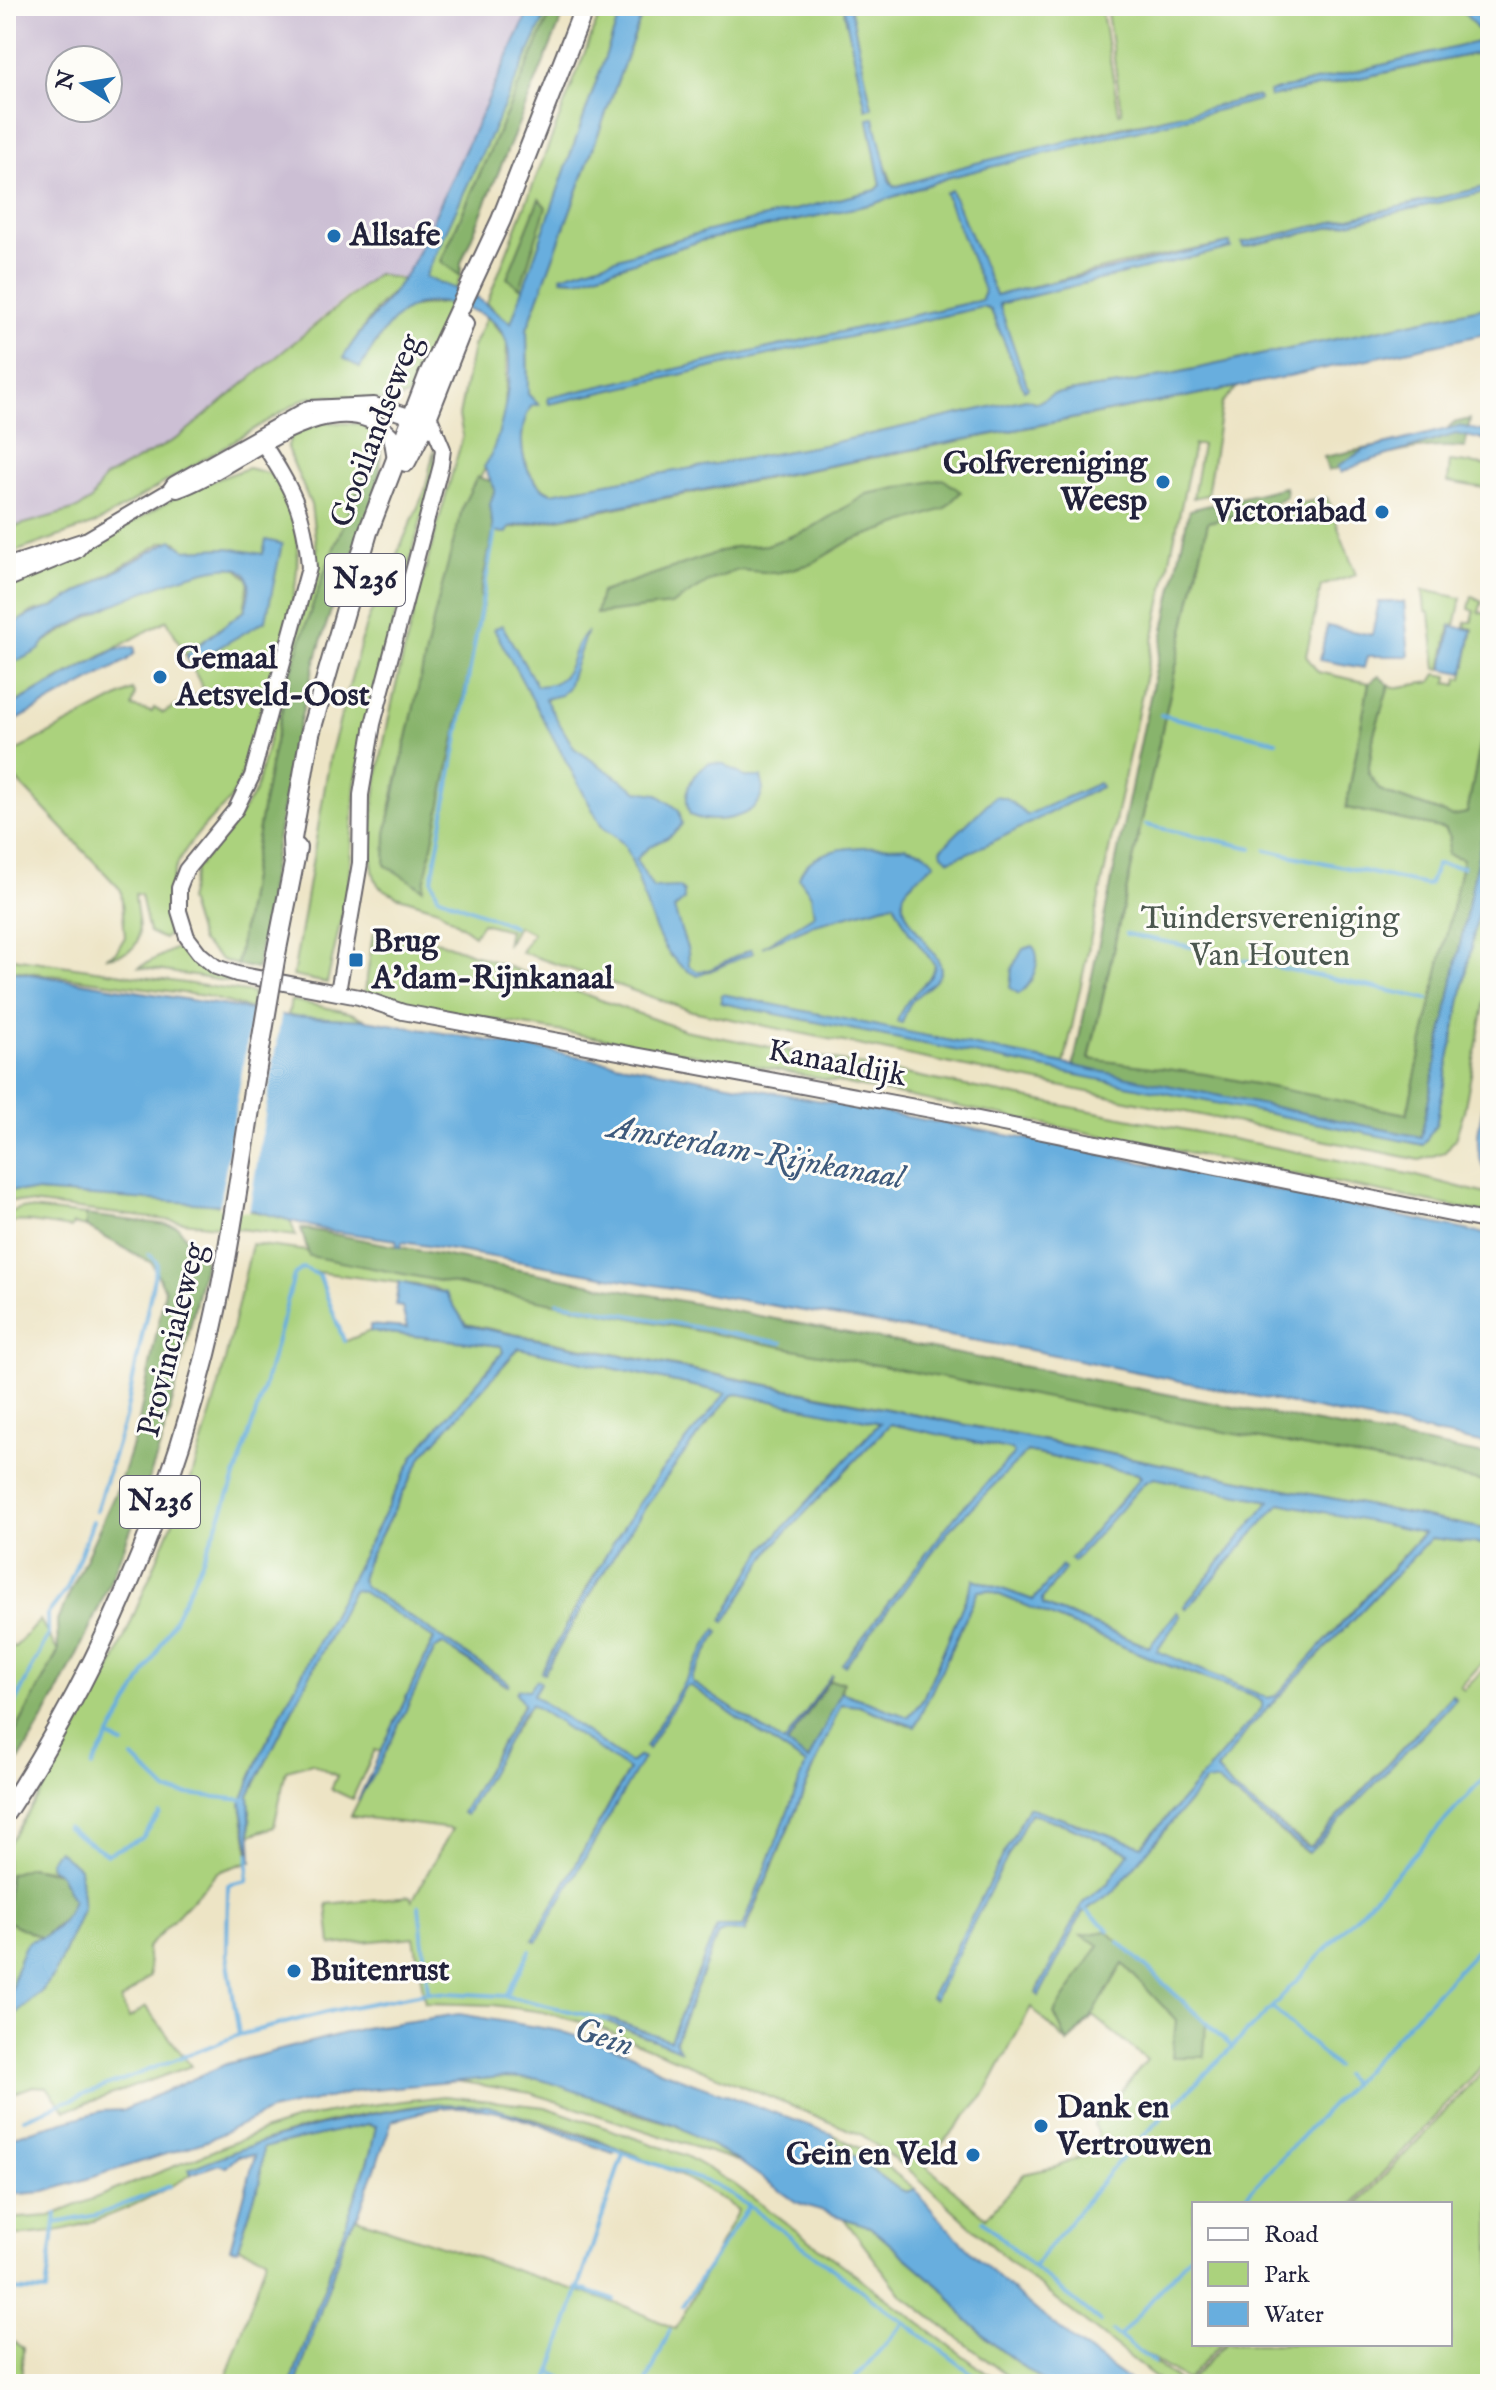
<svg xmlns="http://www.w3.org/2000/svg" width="1496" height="2390" viewBox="0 0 1496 2390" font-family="'IM FELL English',serif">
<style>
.industrial{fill:#ccbfd4;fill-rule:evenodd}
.green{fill:#abd27d;stroke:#667a5c;stroke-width:2;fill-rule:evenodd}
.forest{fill:#88b46c;stroke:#556b54;stroke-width:2}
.water{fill:#68aede;stroke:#45688c;stroke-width:2}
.pier{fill:#ede4c5}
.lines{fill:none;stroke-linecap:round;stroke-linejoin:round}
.stream{stroke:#68aede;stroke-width:4}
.tertiary-casing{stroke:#69666b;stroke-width:18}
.primary-casing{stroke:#69666b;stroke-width:22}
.tertiary{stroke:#fff;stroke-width:14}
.primary{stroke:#fff;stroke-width:18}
.primary-bridge-casing{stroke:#69666b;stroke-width:22;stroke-linecap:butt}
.primary-bridge{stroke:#fff;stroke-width:18}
.poi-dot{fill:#1f6fb2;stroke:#fdfcf7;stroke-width:3}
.labels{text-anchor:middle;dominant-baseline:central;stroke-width:6;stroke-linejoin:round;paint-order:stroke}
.shield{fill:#fdfcf7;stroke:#646373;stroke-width:2}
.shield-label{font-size:30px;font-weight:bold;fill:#22223b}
.poi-label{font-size:32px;font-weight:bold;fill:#22223b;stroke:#fdfcf7;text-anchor:start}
.street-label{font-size:32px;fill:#22223b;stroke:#fdfcf7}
.park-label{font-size:32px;fill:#4b574f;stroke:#fdfcf7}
.water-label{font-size:34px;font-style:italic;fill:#3e5a7c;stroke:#fdfcf7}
</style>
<rect width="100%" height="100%" fill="#fdfcf7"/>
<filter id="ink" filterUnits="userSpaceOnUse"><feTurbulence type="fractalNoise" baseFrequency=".0125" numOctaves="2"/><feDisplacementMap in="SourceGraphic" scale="16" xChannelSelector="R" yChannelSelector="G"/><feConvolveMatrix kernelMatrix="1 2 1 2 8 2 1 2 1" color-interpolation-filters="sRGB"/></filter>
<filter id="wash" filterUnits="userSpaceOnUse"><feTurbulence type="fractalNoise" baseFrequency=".006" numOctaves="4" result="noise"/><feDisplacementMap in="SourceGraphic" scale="32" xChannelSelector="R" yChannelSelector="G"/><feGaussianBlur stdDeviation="1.8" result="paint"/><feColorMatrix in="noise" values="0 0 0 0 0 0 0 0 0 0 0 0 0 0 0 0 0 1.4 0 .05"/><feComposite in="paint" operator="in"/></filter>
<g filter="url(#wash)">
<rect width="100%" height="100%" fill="#ede4c5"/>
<path class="industrial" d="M6,6H531L404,280L395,276L356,289L178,438L104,478L91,500L77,509L6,529ZM60,60H108V108H60Z"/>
<g class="green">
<path d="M550,6H554L441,261L461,276L455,290L424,277Z"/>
<path d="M603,6H623L511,324L487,303Z"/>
<path d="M645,6H664L658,15L687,6H843L866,109L872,108L850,6H1101L1119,113L1122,112L1106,6H1459L1481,34L1478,42L1270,92V97L1488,51L1490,186L1242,243L1244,247L1490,191V306L1120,385L1053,394L1037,403L1026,399L823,445L552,493C520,480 514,432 532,405H538L528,394L527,329ZM1259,99L967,171L873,204L700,241L578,280L561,279L667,242L876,190L881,185L868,120L894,187L1120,127ZM1229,243L1230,248L999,304L1024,389L991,310L983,307L549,404L548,398L982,300L984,290L991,288L996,295L1003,294L1118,265Z"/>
<path d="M377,274L404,280L378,307L349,348L359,368L394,317L405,308L451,302L414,393C376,413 344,388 304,399L97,523L6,555V529L77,509L91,500L104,478L178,438Z"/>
<path d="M487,316L507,340L505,412L496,451L463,505L391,804L385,865L423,888L487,533L1237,387L1222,403L1207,495L1193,498L1202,445H1194L1064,1065L1423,1145L1436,1124L1490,852V975L1464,1111L1455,1139L1445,1152L1420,1160L692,1011L521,952L533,933L517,926L506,946L509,930L482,923L474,935L438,909L396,896L379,886C343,836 443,506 463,436L459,416L473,346Z"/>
<path d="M324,422L361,424L377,432L379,438C347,517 312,595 290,678C265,772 253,869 237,965L222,960L201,942L188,900L196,868L228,833L255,792L313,574L317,551L311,505L287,448L293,432Z"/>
<path d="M434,449L435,469L366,724L355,785L349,883L327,983L293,976L330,756L366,624L425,491Z"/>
<path d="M1450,461L1490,466V489L1448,482Z"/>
<path d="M248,468L272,474C329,537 277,660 254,729C248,750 243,780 231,798C226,806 216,813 210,820C176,857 164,878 173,929L164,939L149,932L141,895L135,894C137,927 152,953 106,957L116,952L125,937L121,890L6,769V756L132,690L135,694L132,707L152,712L154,708L163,713L201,693L203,688L167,620L6,708V667C46,637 188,557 236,568L249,580L244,610L188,653L194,662L266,620L264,555L228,548L185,550L177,541L163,542L51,608L31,612L6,631V586L77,555L190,489Z"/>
<path d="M1327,498L1356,575L1321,586L1306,656L1318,672L1369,683L1346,808L1445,829L1463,859L1407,1115L1089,1060L1208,522Z"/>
<path d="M1423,590L1461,598L1455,626L1450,625L1441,669H1436L1430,614L1425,610Z"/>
<path d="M1472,596L1482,601L1479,612L1490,615V696L1467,813L1452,816L1394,796L1380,790L1368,773L1374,734L1389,685L1393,688L1431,682L1436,674L1448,676L1447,683L1457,685L1458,678H1463L1473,629L1465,627L1466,622H1472L1474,611L1469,609Z"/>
<path d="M373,933L428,938L684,1030L1413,1175L1490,1195V1214L743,1063L385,1001L365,992Z"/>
<path d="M174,949H184C204,972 225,979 254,986L139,967Z"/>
<path d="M6,957L253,993L251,1009L205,996L6,969Z"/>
<path d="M291,1000L351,1013L366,1020L288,1016Z"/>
<path d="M6,1190L200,1202L289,1218L296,1236L6,1200Z"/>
<path d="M21,1208L86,1215V1227L73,1224L71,1228C51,1226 25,1218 6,1223V1214Z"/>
<path d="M252,1244L516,1278L1490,1460V1530L466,1324L446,1294L432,1287L317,1272L344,1342L370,1331L502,1346L503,1352L415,1454L262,1751L241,1804L250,1861L218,1872L147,1948L150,1976L121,2001L129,2018L146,2007L191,2066L65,2111L47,2087L33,2086L6,2096V2022L41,1992L55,1973L83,1908L79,1868L50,1867L56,1871L30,1867L6,1882V1847L53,1774L113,1665L192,1476L219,1386Z"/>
<path d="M519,1348L727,1393C653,1478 589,1570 544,1673L637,1516L674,1464L732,1395L738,1394L881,1422L763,1550L722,1621L773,1546L890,1424L1013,1450V1455L911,1573L842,1665L951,1528L1026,1452L1138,1474L1144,1483L1154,1477L1270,1501L1268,1507L1280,1503L1424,1532L1276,1696L1267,1698L1157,1651L1180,1616L1177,1612L1150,1647L1043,1605L1042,1599L1065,1569L1033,1600L974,1579L922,1701L908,1717L841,1692L843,1682L829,1681L832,1675L784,1743L692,1682V1677L719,1632L716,1630L648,1748L685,1686H691L806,1765L743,1927H717L670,2041L605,2017L604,2020L679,2050L675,2041L718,1934L725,1931L745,1932L841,1704L859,1706L909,1726L927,1701L978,1591L988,1590L1167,1665L1249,1694L1262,1702V1708L1142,1846L1028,1807L933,2000L1030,1813L1069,1826L1129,1853L1108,1883L1083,1903L1036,1993L1039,1995L1082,1913L1115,1890L1205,1782H1218L1307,1853L1456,1699L1452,1695L1310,1847L1235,1791L1217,1770L1250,1727L1431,1538L1490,1545V1654L1460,1687L1464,1690L1490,1663V2073L1481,2067L1354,2204H1194V2344H1221L1187,2380L1138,2350L1183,2384H1164L1020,2271L915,2175L862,2135L593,2025L543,2012L493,2005L425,2003L414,1937L331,1945L327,1904L410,1896L412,1901L452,1829L351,1816L435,1649L442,1644L507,1686L509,1684L364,1586L361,1580L366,1563L423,1455ZM539,1684L532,1695L630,1763L639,1756L642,1758L536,1941L534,1939L629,1769L531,1704L463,1812L524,1703L525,1692ZM1031,2007L1068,2043L1093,2016L1147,2060L1094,2124L1098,2136L1087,2154L1056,2167L1024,2174L986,2218L924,2164L984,2096Z"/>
<path d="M353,1590H361L434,1638L381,1752L375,1750L352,1799L331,1789L337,1776L312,1763L286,1770L274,1827L251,1835L249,1795Z"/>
<path d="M40,1620L58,1652L6,1750V1652L11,1646L15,1647Z"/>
<path d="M6,1921L42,1938L19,1959L18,1975L6,1999Z"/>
<path d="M1481,2073L1490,2078V2384H1187L1225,2344H1450V2204H1358Z"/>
<path d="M503,2077L539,2079L584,2092L629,2112L676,2125L740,2162L531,2093L455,2081Z"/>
<path d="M444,2096L545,2107L684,2155L734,2184L1001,2384H296L347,2231L356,2218L627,2307L676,2329L738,2210C662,2158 529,2105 435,2104C421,2104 406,2108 393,2110C322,2120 256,2141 190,2169L191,2175C134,2208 73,2237 6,2235V2219L50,2216L265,2130L303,2118L363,2106Z"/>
<path d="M368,2124L376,2126L371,2151L291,2384H224L267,2257L238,2247L260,2180L262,2148Z"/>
<path d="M832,2134L869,2153L915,2189L906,2192L897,2188L837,2143Z"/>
<path d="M842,2216L870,2227L946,2292L966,2319L997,2347L1046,2384H1018L901,2294Z"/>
<path d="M6,2337L23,2348L21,2384H6Z"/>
</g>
<g class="forest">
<path d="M554,6H567L461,263V276L441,262Z"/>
<path d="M539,199L546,207L520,288L507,278Z"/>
<path d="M1470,419L1465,448C1419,443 1373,458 1328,471L1324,457L1443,433L1453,423Z"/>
<path d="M379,438C388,482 361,533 345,572C295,699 278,835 257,969L237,965C253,869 265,772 290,678C312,595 347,517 379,438Z"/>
<path d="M477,477L491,481L495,489L490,504L493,532L480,594L483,604L423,889L385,865L386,833L433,621L463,505Z"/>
<path d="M943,479L961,492L944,509L850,541L811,564L777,573L738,570L712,580L671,605L596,614L601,592L734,547L767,545L808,530L867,494Z"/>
<path d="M1285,487L1286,496L1270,506L1208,522L1089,1059L1205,1074L1407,1114L1463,859L1447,854L1450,837L1445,829L1346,808L1369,683L1379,676L1389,685L1374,734L1368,773L1380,790L1394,796L1452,816L1467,813L1490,696V798L1421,1137L1073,1067L1189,510Z"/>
<path d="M86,1215L177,1226L205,1261C190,1326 177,1392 157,1456C122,1562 68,1688 6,1780V1750L58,1652L57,1621L119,1485L138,1426L165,1290L152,1263L86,1227Z"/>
<path d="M301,1228L1490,1456V1483L309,1256Z"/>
<path d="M829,1681L843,1682C839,1699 819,1752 806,1760L787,1745Z"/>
<path d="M30,1867L59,1873L73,1900L67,1916L42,1938L6,1921L9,1874Z"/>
<path d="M1107,1931L1206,2022L1204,2057H1172L1176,2020L1123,1964L1092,2016L1068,2043L1054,2014L1099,1945L1081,1935Z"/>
</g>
<g class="water">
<path d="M531,6H550L425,277L476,297L511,323L623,6H645L527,329L528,394L539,405H532C514,432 520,480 551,493L823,445L1026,399L1037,403L1053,394L1120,385L1490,306V333L1237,387L531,523L510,527L507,533L493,532L490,504L495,489L484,467C501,444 517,364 505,338C498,321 483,314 468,309C409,286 387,323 360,368L343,358C363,323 394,298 413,263Z"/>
<path d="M843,6H850L872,108L866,109Z"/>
<path d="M1459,6H1473L1490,32V53L1487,51L1270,97L1269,92L1478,42L1481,34Z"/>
<path d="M1258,96L1259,100L947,178L873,204L700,241L578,280L562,279L561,276L692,235L876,190L881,185L868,119L874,118L889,180L894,187L972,164Z"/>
<path d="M1490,186V191L1243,247L1242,243Z"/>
<path d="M951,190L996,295L1230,243L1231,248L999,304L1028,388L1024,390L991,310L983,307L549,404L548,398L982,300L984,290L945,193Z"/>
<path d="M1459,426L1490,433V441L1456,434L1362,463L1341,473L1338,466L1364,450Z"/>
<path d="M172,540L185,550L228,548L263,554L266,540L282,544L266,620L194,662L187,659L188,653L245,610C248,597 255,579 241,570C216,554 70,621 46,640C43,643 42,647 39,650C29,657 16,660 6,667V631C20,618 33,612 51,608Z"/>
<path d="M1379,602H1404L1409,656H1367L1364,668L1320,660L1327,626L1372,635Z"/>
<path d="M502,625L537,686C579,685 565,651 586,633L568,687L561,695L545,699L574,748L637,791L657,794L679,810L682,824C669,844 652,838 636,860L653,888L679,887L684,892V900L674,909L688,951L689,966L699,972L711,969L751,949L753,953L698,976C649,956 647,889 626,848C622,840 609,833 602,827L494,629Z"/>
<path d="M1451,626L1472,630L1464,673L1443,669Z"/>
<path d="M135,647V653L126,661L6,726V708L116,649Z"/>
<path d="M709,763L724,764L745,777H761C774,816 715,828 690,815C682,794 690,774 709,763Z"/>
<path d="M1099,783L1101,787C1050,811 1003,840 950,860L942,854L941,849L995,796L1006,798L1027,815Z"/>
<path d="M1490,798V852L1436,1125L1423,1145L721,1003L722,994L1421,1137Z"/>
<path d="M905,847L924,852L935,863C927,871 914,879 907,888C888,912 942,953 941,969C940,983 920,991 912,1001C907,1007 905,1016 902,1023L897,1022C905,993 932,984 935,965L909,932L894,903L815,924L762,947L814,915L811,895L799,878C810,842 875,846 905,847Z"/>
<path d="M1033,946C1043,960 1033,984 1019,994L1010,988L1012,968L1023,949Z"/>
<path d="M6,970L288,1016L366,1020L555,1052L1044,1142L1490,1235V1445L1035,1351L458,1251L402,1242L401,1247H397L396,1240L325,1230L237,1206L6,1190Z"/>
<path d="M1490,1077L1486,1156L1490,1177C1466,1149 1484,1109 1490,1077Z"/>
<path d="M399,1282L446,1293L466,1325L1490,1530V1545L1431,1538L1250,1727L1217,1770L1235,1791L1306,1846L1311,1847L1452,1695L1456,1699L1309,1853L1218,1782H1205L1115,1890L1082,1913L1039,1996L1036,1993L1083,1903L1108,1883L1129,1853L1069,1826L1030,1813L934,2000L930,1998L1028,1807L1142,1846L1262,1708V1702L1249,1694L1167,1665L988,1590L978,1591L915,1727L859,1706L841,1704L744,1932L725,1931L718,1934L675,2041L680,2050L603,2020L604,2017L670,2040L717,1927H743L806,1765L691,1686L685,1687L648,1749L645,1747L716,1629L719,1632L692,1677V1682L784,1743L832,1674L787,1744L808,1761L841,1692L908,1717L922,1701L974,1579L1033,1600L1062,1566L1065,1569L1042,1599L1043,1605L1149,1647L1177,1612L1180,1616L1157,1651L1267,1698L1276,1696L1424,1533L1280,1503L1187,1609L1184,1606L1270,1501L1154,1478L1144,1483L1073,1562L1070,1559L1141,1477L1138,1474L1027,1452L951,1528L845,1666L842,1664L955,1516L1013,1455V1450L890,1424L773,1546L725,1622L722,1620L763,1550L880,1423L738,1394L732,1395C657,1480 600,1575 544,1673L541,1672L610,1548L657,1476L726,1393L519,1348L423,1455L366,1563L361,1580L364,1586L509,1683L508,1686L442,1644L435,1649L381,1762L358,1800L434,1639L361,1591L353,1590L249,1795L252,1862L241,1804L262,1751L415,1454L503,1352L501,1346L370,1331V1325L407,1328L402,1307L395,1306Z"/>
<path d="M537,1680L541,1682L533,1695L630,1763L639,1756L643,1758L537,1941L533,1940L629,1770L531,1704L522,1715L466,1815L462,1813L524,1704L516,1693L518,1689L529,1690Z"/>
<path d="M58,1850L79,1868L83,1908L55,1973L41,1992L6,2022C6,2009 19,1949 28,1942C31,1939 36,1940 40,1938C58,1930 67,1918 73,1900L59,1873L50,1867L49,1861Z"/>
<path d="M459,2014L560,2031L627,2052L659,2070L832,2134L837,2143L897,2188L906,2192L915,2189C970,2261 1059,2332 1134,2384H1046L997,2347L966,2319L946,2292L870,2227L796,2202L740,2162L676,2125L539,2079L503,2077L363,2090L270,2111L204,2142L45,2192L6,2195V2138L102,2111L124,2110L226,2064L364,2028Z"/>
<path d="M434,2104L488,2106L619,2148L613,2153C560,2135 498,2101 440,2108C424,2110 407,2117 392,2121L359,2213L347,2231L296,2384H291L371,2151L376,2126L368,2124L263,2148L260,2180L237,2250L230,2249L255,2155L238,2156L226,2167L219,2164L191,2174L189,2169C275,2134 343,2117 434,2104Z"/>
</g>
<path class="pier" d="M253,1006L282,1011L249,1212L219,1208Z"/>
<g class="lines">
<g class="stream">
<path d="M495,530L432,880L438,896L513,926"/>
<path d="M1161,715L1276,741"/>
<path d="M1146,825L1252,848"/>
<path d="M1266,850L1426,885L1430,883L1437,864L1463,867"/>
<path d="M1126,934L1227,954"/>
<path d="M1243,960L1428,999"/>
<path d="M557,1302L782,1343"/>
<path d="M96,1511L125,1418L157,1263L149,1254"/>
<path d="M6,1722L48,1635L47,1615L67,1589L93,1521"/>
<path d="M110,1737L123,1745"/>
<path d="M133,1758L168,1792L244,1800"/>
<path d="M92,1767C133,1695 176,1623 208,1547C245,1459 271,1366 294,1275L303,1268L319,1275L344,1341"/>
<path d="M66,1827L107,1854L142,1838L160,1814"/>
<path d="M419,1906L428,1991"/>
<path d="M1083,1908L1109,1930"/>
<path d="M1119,1942L1232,2047L1272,2007L1336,2067"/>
<path d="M506,1996L608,2020"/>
<path d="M1272,2007L1490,1772"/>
<path d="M239,2035L227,1955L228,1885L247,1881L249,1854"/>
<path d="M1352,2083L1490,1936"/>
<path d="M24,2118L239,2035L331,2011L428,1992L506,1996L530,1951"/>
<path d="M615,2150L716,2185L749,2206L986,2384"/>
<path d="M1238,2204L1352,2083L1344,2075"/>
<path d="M983,2221L1033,2267"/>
<path d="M55,2223L97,2215L170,2186"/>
<path d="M577,2288L614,2300"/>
<path d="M6,2290L46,2292L56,2214"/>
<path d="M682,2306L749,2206"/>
<path d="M1100,2322L1033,2267L1117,2163L1232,2047"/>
<path d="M1112,2331L1154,2363"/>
<path d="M1120,2336L1194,2251"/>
<path d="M551,2372L623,2154"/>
<path d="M547,2384L551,2372L573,2384"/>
<path d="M646,2384L670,2330"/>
<path d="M850,2384L903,2324"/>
</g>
</g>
</g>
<g filter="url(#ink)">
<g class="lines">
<defs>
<g id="tertiary">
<path d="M259,437C290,486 305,508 309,568L252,776L236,809L186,870L179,888V911L187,937L200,954L216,967L237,974L359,997L403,1012L958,1115L1490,1222"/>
<path d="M177,490C236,471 332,375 391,435L395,459"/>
<path d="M6,566L85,540"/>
<path d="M6,580L76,551L86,540L169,491L174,484L309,408L374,405L412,417L414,424"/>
<path d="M338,992L360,863L361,795L373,724L441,465L443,449L428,413"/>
</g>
<g id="primary">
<path d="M406,462L421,433L464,324"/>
<path d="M293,859L292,839L310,734L368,532L428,376L501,220L585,6"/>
<path d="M276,954L297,848"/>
<path d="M6,1812C98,1672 165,1516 206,1354C228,1266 239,1175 254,1085"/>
</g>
</defs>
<use href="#tertiary" class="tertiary-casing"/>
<use href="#primary" class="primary-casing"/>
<use href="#tertiary" class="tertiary"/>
<use href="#primary" class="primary"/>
<defs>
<path id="primary-bridge" d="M254,1085L276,954"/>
</defs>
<use href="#primary-bridge" class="primary-bridge-casing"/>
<use href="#primary-bridge" class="primary-bridge"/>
</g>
</g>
<g class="poi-dot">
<circle cx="334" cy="236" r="8"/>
<circle cx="1163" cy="482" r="8"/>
<circle cx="1382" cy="512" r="8"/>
<circle cx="160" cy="677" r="8"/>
<rect x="348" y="952" width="16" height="16" rx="4"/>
<circle cx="294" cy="1971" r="8"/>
<circle cx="1041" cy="2126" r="8"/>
<circle cx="973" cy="2155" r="8"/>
</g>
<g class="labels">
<g class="shield">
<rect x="325" y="554" width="80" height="52" rx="6"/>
<rect x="120" y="1476" width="80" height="52" rx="6"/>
</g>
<g class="shield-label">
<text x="365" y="580">N236</text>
<text x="160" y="1502">N236</text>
</g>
<g class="poi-label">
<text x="350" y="236">Allsafe</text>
<text x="1147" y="464" text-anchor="end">Golfvereniging<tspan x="1147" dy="37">Weesp</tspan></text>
<text x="1366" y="512" text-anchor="end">Victoriabad</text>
<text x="176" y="659">Gemaal<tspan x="176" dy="37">Aetsveld-Oost</tspan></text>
<text x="372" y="942">Brug<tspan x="372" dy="37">A'dam-Rijnkanaal</tspan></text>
<text x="310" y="1971">Buitenrust</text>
<text x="1057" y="2108">Dank en<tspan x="1057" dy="37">Vertrouwen</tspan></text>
<text x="957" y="2155" text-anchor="end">Gein en Veld</text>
</g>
<g class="street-label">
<text transform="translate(377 431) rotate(-69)">Gooilandseweg</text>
<text transform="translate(837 1064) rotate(11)">Kanaaldijk</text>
<text transform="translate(173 1340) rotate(-76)">Provincialeweg</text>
</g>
<g class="park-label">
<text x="1270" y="919">Tuindersvereniging<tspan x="1270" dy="37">Van Houten</tspan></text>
</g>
<g class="water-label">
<text transform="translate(756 1153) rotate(10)">Amsterdam-Rijnkanaal</text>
<text transform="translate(604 2038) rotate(17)">Gein</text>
</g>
</g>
<rect width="1496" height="2390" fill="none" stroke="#fdfcf7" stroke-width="32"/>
<rect x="1192" y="2202" width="260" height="144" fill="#fdfcf7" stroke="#a5a5ac" stroke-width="2"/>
<rect x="1208" y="2228" width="40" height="12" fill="#ffffff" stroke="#a5a5ac" stroke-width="2"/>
<text x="1264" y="2242" font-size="24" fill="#22223b">Road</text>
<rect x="1208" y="2262" width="40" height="24" fill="#abd27d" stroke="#a5a5ac" stroke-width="2"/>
<text x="1264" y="2282" font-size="24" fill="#22223b">Park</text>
<rect x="1208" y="2302" width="40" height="24" fill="#68aede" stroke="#a5a5ac" stroke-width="2"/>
<text x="1264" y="2322" font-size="24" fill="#22223b">Water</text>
<g transform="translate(84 84) rotate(282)"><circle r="38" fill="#fdfcf7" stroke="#a5a5ac" stroke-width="2"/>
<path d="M0-6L14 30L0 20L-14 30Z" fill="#1f6fb2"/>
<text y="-12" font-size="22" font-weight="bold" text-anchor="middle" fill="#22223b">N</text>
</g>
</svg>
